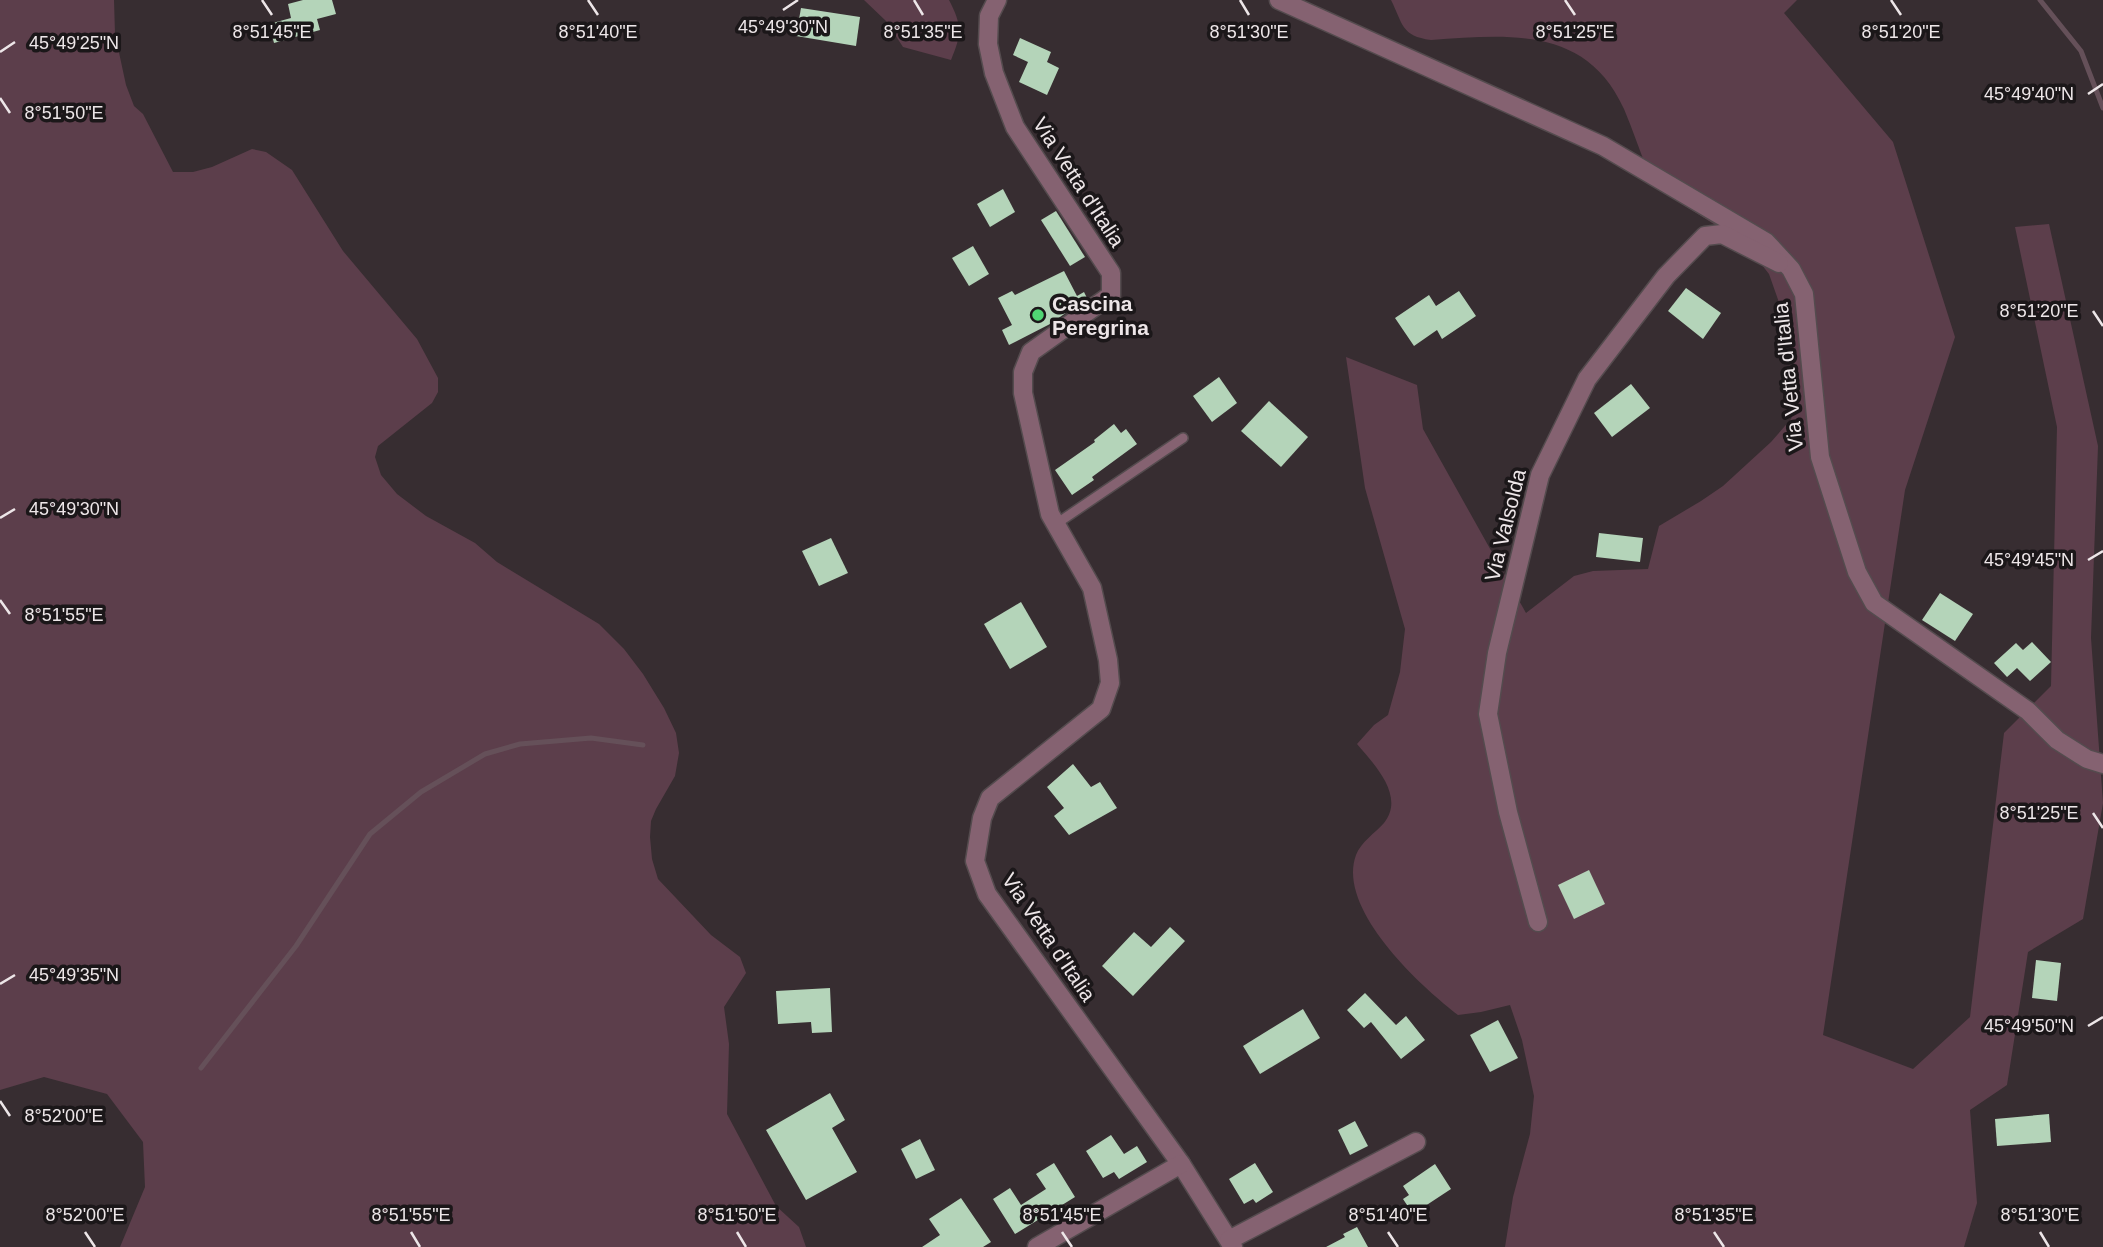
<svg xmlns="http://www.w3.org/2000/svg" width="2103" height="1247" viewBox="0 0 2103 1247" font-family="Arial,sans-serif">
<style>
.green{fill:#5c3e4b}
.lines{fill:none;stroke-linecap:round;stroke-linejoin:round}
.stream{stroke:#655059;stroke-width:5}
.building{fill:#b4d4b9}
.lane-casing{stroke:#544b4e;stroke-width:12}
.street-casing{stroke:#544b4e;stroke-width:21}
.lane{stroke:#856271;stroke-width:9}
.street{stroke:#856271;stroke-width:18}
.ticks{fill:none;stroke:#ede6e8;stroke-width:2.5}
.poi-dot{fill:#51d674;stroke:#1b1719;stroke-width:2.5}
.labels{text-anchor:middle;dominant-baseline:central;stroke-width:7;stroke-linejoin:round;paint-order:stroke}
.street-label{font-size:21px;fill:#ede6e8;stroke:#1b1719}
.poi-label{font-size:21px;font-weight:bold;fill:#ede6e8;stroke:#1b1719;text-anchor:start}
.ticks-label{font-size:18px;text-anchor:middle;fill:#ede6e8;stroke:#1b1719;stroke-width:7;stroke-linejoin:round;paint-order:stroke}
</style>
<rect width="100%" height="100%" fill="#372d31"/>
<g class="green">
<path d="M0,0H114L115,34L126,85L134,106L143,114L173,172H193L212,167L252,149L266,152L292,170L343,251L417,339L438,378V392L432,403L378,446L375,457L381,475L397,494L426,516L475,543L497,562L599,624L624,649L643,674L664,708L676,733L679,753L675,776L656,809L651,821L650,837L652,859L658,879L711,935L740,957L746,973L724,1007L729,1044L727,1114L776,1206L799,1227L806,1247H120L145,1187L143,1142L107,1094L44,1077L0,1090Z"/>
<path d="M864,0H949C962,25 962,34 951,60L903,47L886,21Z"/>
<path d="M1391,0H1797L1784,13L1893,142L1955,337L1905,490L1823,1035L1913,1069L1970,1017L2004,733L2051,686L2057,427L2015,227L2049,224L2098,446L2091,638L2103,803L2083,919L2028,952L2007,1085L1970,1110L1977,1203L1964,1247H1505L1513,1197L1530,1134L1534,1096L1522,1040L1510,1005L1481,1012L1458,1015C1421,987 1336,909 1356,855C1361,842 1375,833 1384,823C1406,796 1373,763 1357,744L1374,725L1388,715L1400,672L1405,629L1365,488L1346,357L1417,385L1423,429L1526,613L1574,576L1593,571L1648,569L1659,526L1701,501L1723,486L1771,442L1791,419L1794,410L1796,391L1793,342L1769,274L1754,255L1717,226L1671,197L1655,184L1649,174C1640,152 1633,130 1624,109C1586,25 1508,35 1431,40C1401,36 1403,24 1391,0Z"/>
</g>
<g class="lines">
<g class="stream">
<path d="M2040,0L2081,51L2103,108"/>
<path d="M201,1068L296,946L370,834L421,792L485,754L520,744L591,738L643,745"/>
</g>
</g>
<g class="building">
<path d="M303,0H332L336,14L317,19L320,30L274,43L269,24L291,18L288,4Z"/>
<path d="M801,8L860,17L856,46L796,36Z"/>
<path d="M1020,38L1051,52L1047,62L1059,68L1047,95L1019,82L1028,62L1013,55Z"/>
<path d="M1003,189L1015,212L990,227L977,204Z"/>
<path d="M1056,211L1085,257L1070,266L1041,220Z"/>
<path d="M973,246L989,274L969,286L952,258Z"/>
<path d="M1064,271L1077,296L1084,292L1087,298L1050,324L1009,345L1002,330L1012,325L998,298L1012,291L1015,295Z"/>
<path d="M1686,288L1721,313L1703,339L1668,311Z"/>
<path d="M1459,291L1476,316L1442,339L1437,330L1414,346L1395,318L1429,295L1436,306Z"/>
<path d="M1219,377L1237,403L1212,422L1193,396Z"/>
<path d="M1631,384L1650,408L1612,437L1594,413Z"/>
<path d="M1269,401L1308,437L1281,467L1241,431Z"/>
<path d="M1114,424L1121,433L1126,429L1137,444L1092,477L1094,480L1072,495L1055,470L1095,442L1094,440Z"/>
<path d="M1599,533L1643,538L1640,562L1596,557Z"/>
<path d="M831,538L848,573L819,586L802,551Z"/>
<path d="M1940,593L1973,614L1955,641L1922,620Z"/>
<path d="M1021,602L1047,647L1010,669L984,624Z"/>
<path d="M2032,642L2051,662L2030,681L2017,668L2007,677L1994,663L2016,643L2023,650Z"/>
<path d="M1073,764L1091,787L1100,782L1117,808L1069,835L1054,816L1064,808L1047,787Z"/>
<path d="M1589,870L1605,904L1574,919L1558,885Z"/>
<path d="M1170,927L1185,941L1133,996L1102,966L1134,932L1151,947Z"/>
<path d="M2036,960L2061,963L2057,1001L2032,998Z"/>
<path d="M830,988L832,1032L812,1033L811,1022L778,1024L776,991Z"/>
<path d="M1365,993L1396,1025L1406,1016L1425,1040L1401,1059L1371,1022L1364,1028L1347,1010Z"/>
<path d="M1303,1009L1320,1038L1260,1074L1243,1046Z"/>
<path d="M1498,1020L1518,1058L1490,1072L1470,1035Z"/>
<path d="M830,1093L845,1120L832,1128L857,1172L806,1200L766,1130Z"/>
<path d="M2049,1114L2051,1142L1997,1146L1995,1119Z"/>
<path d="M1355,1121L1368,1146L1350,1155L1338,1130Z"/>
<path d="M1111,1135L1124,1154L1137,1146L1147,1162L1119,1179L1114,1172L1103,1178L1086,1151Z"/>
<path d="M920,1139L935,1170L916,1179L901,1149Z"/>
<path d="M1054,1163L1075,1197L1015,1234L993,1199L1010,1188L1021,1205L1046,1189L1036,1174Z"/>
<path d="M1255,1163L1273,1192L1256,1203L1253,1199L1244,1204L1229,1179Z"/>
<path d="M1435,1164L1451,1189L1413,1214L1403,1199L1409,1195L1403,1186Z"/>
<path d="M961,1198L991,1242L983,1247H922L940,1235L929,1219Z"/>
<path d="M1357,1227L1368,1247H1326L1345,1237L1343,1234Z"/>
</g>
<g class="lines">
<defs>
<path id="lane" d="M1056,524L1183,438"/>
<g id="street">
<path d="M997,0L989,16L988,44L994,73L1015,127L1111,273V295L1031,352L1023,372V393L1050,514L1092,588L1108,660L1110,683L1101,709L990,798L982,818L975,861L987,894L1181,1164L1233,1247"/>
<path d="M1279,0L1603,146L1766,242L1791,269L1804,294L1820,457L1857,572L1874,603L2028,711L2057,740L2087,759L2103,764"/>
<path d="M1538,922L1508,812L1488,714L1497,653L1540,475L1587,379L1666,276L1705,236L1722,234L1779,263"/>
<path d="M1229,1240L1416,1142"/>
<path d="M1037,1247L1181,1164"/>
</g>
</defs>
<use href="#lane" class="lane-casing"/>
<use href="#street" class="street-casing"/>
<use href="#lane" class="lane"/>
<use href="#street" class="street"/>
</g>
<path class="ticks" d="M262,0L272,15M588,0L598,15M914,0L923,15M1240,0L1249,15M1565,0L1575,15M1891,0L1901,15M783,10L798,0M0,52L15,42M2088,94L2103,84M0,98L10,113M2093,311L2103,326M0,518L15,509M2088,560L2103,551M0,600L10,614M2093,813L2103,828M0,984L15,975M2088,1026L2103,1017M0,1101L10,1116M85,1232L95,1247M411,1232L420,1247M737,1232L746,1247M1062,1232L1072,1247M1388,1232L1398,1247M1714,1232L1724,1247M2040,1232L2049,1247"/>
<circle class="poi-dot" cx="1038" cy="315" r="7"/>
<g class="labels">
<g class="street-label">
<text transform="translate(1079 182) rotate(57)">Via Vetta d'Italia</text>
<text transform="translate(1788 377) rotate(-96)">Via Vetta d'Italia</text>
<text transform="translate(1505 525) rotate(-76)">Via Valsolda</text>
<text transform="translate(1049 937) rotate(56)">Via Vetta d'Italia</text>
</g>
<g class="poi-label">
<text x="1052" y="303">Cascina<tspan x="1052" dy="24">Peregrina</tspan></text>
</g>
</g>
<g class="ticks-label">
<text x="783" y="33">45°49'30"N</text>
<text x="272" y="38">8°51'45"E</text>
<text x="598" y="38">8°51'40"E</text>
<text x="923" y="38">8°51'35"E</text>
<text x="1249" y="38">8°51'30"E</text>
<text x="1575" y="38">8°51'25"E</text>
<text x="1901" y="38">8°51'20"E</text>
<text x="74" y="49">45°49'25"N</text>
<text x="2029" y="100">45°49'40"N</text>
<text x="64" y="119">8°51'50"E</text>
<text x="2039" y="317">8°51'20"E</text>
<text x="74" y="515">45°49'30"N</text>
<text x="2029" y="566">45°49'45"N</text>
<text x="64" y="621">8°51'55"E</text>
<text x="2039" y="819">8°51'25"E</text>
<text x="74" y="981">45°49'35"N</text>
<text x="2029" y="1032">45°49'50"N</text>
<text x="64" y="1122">8°52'00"E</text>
<text x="85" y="1221">8°52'00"E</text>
<text x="411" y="1221">8°51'55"E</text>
<text x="737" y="1221">8°51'50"E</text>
<text x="1062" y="1221">8°51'45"E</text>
<text x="1388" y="1221">8°51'40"E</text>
<text x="1714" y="1221">8°51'35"E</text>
<text x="2040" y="1221">8°51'30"E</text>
</g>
</svg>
